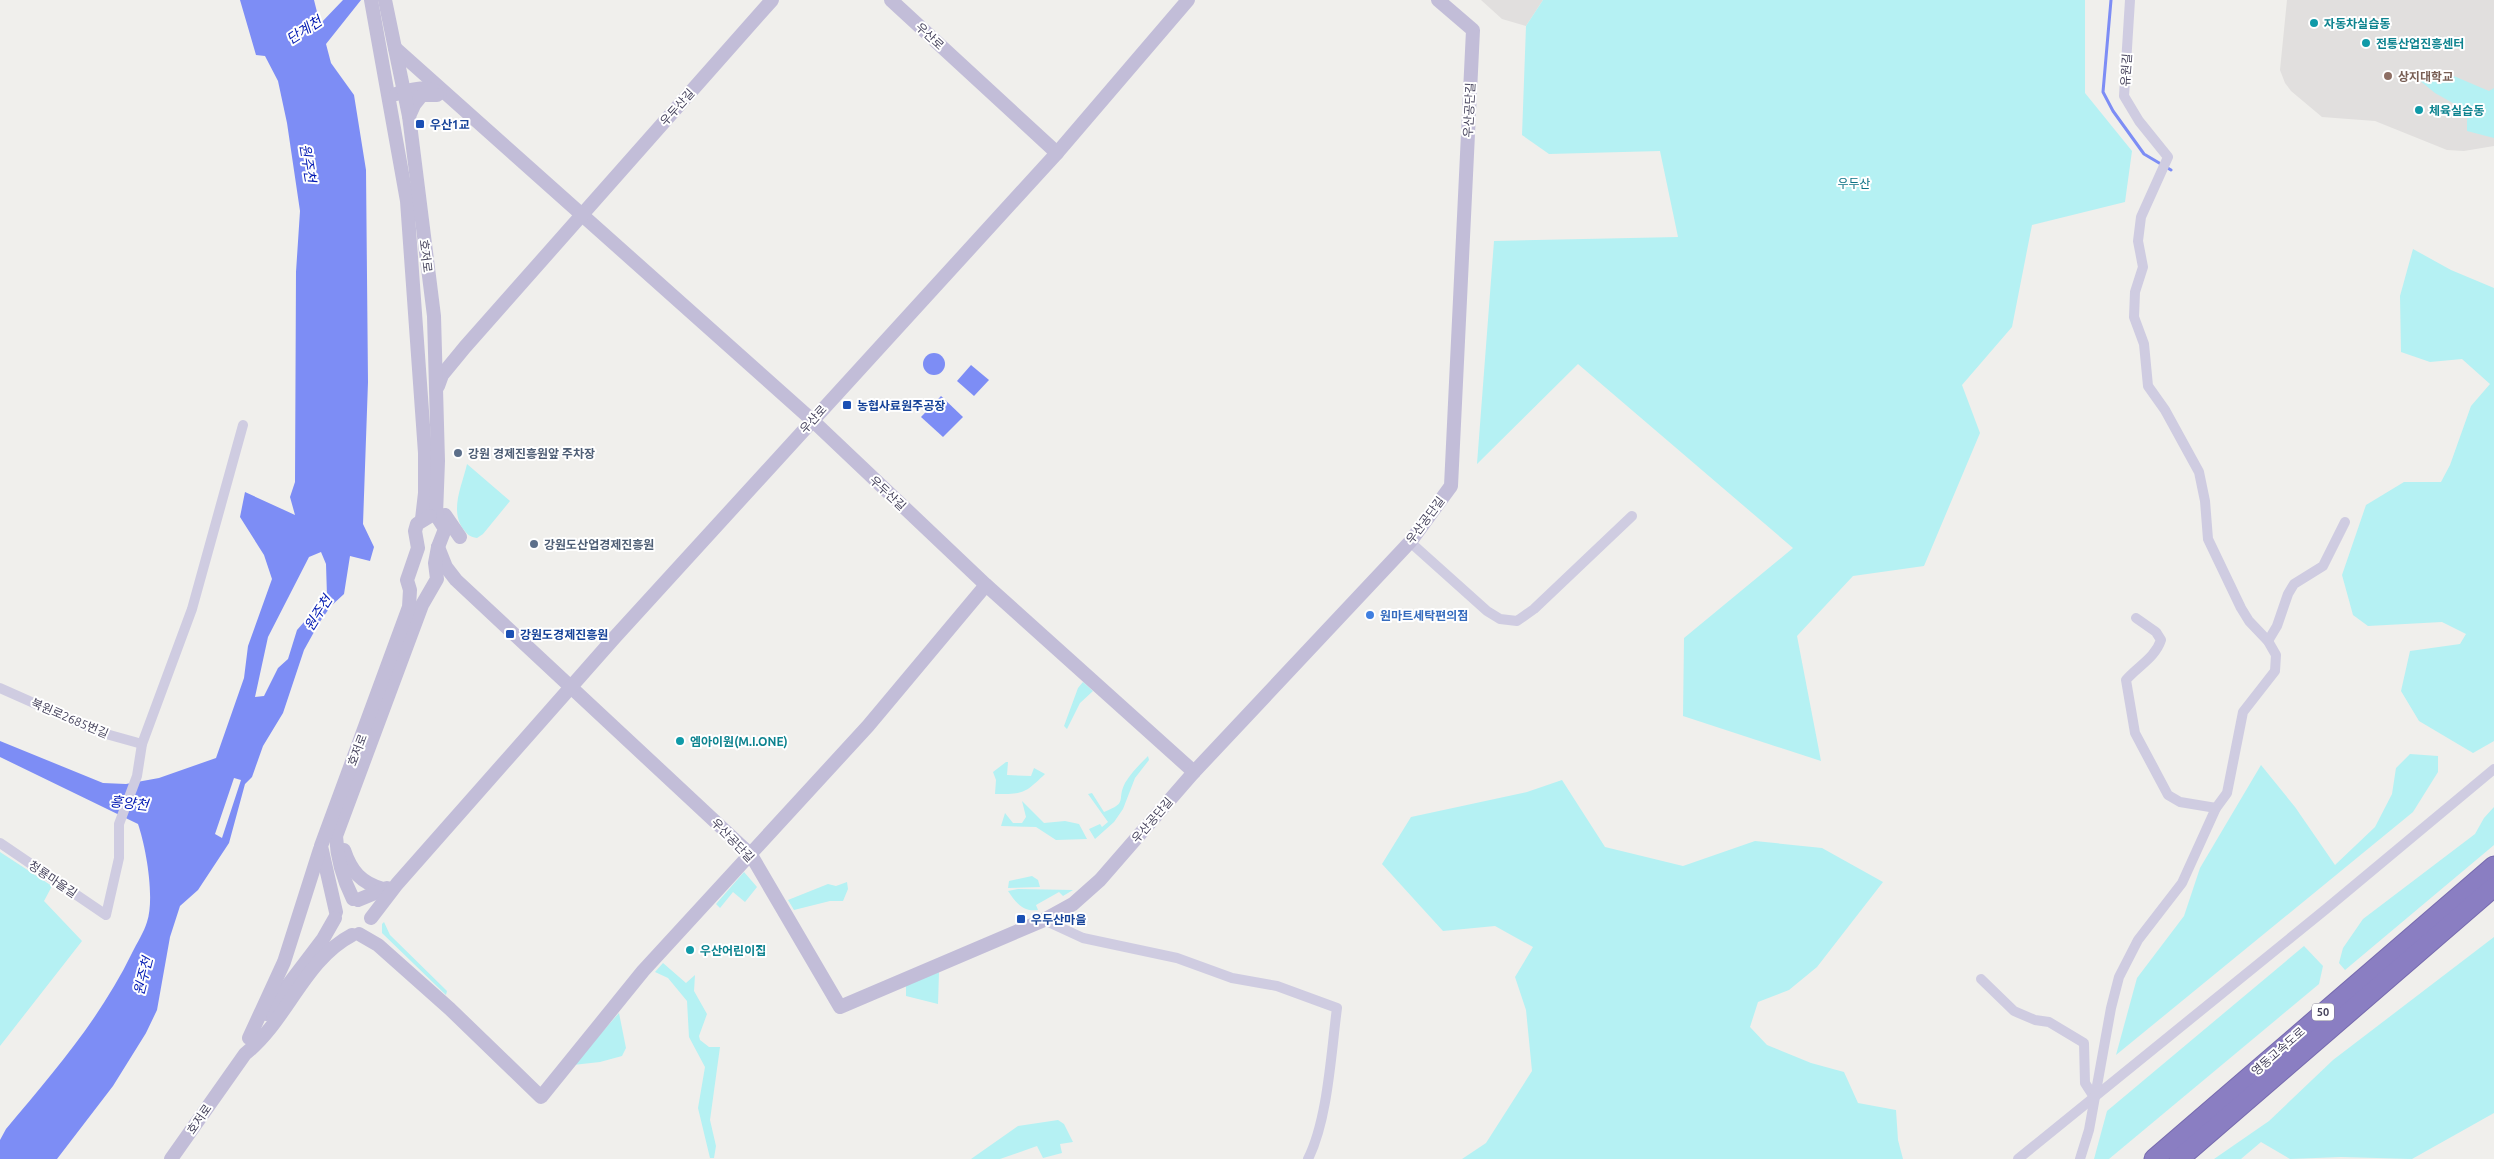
<svg xmlns="http://www.w3.org/2000/svg" width="2494" height="1159" viewBox="0 0 2494 1159" font-family="Ubuntu,'Noto Sans KR',sans-serif">
<style>
.education{fill:#e1dfde}
.green{fill:#b5f1f3}
.water{fill:#7d8df5;fill-rule:evenodd}
.lines{fill:none;stroke-linecap:round;stroke-linejoin:round}
.stream{stroke:#7d8df5;stroke-width:3}
.highway-casing{stroke:#766aae;stroke-width:21}
.street{stroke:#cfcce1;stroke-width:10}
.secondary{stroke:#c2bdd8;stroke-width:14}
.highway{stroke:#8a7ec2;stroke-width:19}
.culture-dot{fill:#0f9aa8;stroke:#fff;stroke-width:2}
.education-dot{fill:#8d6e63;stroke:#fff;stroke-width:2}
.transit-dot{fill:#1a4fb4;stroke:#fff;stroke-width:2}
.service-dot{fill:#5c6f8a;stroke:#fff;stroke-width:2}
.shop-dot{fill:#3f7fe0;stroke:#fff;stroke-width:2}
.labels{text-anchor:middle;dominant-baseline:central;stroke-width:4;stroke-linejoin:round;paint-order:stroke}
.shield{fill:#fff;stroke:#7e7b8d;stroke-width:1}
.shield-label{font-size:11px;font-weight:bold;fill:#46435c}
.culture-label{font-size:12px;font-weight:bold;fill:#0d838f;stroke:#fff;text-anchor:start}
.street-label{font-size:12px;fill:#46435c;stroke:#fff}
.education-label{font-size:12px;font-weight:bold;fill:#785e54;stroke:#fff;text-anchor:start}
.transit-label{font-size:12px;font-weight:bold;fill:#164399;stroke:#fff;text-anchor:start}
.park-label{font-size:12px;fill:#0c7285;stroke:#fff}
.service-label{font-size:12px;font-weight:bold;fill:#4e5e75;stroke:#fff;text-anchor:start}
.shop-label{font-size:12px;font-weight:bold;fill:#366cbe;stroke:#fff;text-anchor:start}
.water-label{font-size:14px;font-style:italic;fill:#0018b2;stroke:#fff}
</style>
<rect width="100%" height="100%" fill="#f0efec"/>
<g class="education">
<path d="M1481,0H1543L1526,26L1502,19Z"/>
<path d="M2287,0H2494V146L2464,151L2447,150L2375,121L2322,117L2291,91L2285,83L2280,70Z"/>
</g>
<g class="green">
<path d="M1543,0H2085V93L2132,151L2125,202L2032,225L2012,327L1962,385L1980,433L1924,566L1853,576L1797,636L1821,761L1683,716L1684,638L1793,548L1578,364L1477,464L1494,241L1678,237L1660,151L1549,154L1522,135L1526,26Z"/>
<path d="M2442,71L2489,91L2494,88V138L2467,131V111L2435,93L2419,80L2420,72Z"/>
<path d="M2413,249L2451,270L2494,288V741L2473,753L2419,721L2401,691L2410,651L2460,644L2466,634L2442,622L2368,626L2353,615L2342,575L2366,505L2404,482H2441L2450,465L2471,406L2490,384L2462,359L2430,362L2401,352L2400,296Z"/>
<path d="M467,464L510,501L483,534L477,538C470,537 468,535 464,530C449,511 462,486 467,464Z"/>
<path d="M1083,682L1093,691L1080,703L1067,729L1064,726L1078,688Z"/>
<path d="M2410,754L2438,756V772L2413,812L2116,1055L2137,978L2184,916L2200,868L2261,765L2295,807L2335,865L2375,827L2392,794L2396,768Z"/>
<path d="M1148,756L1149,760L1135,778L1123,809L1114,822L1095,839L1089,829L1100,824L1102,827L1108,822L1088,794L1092,793L1104,812C1129,802 1116,801 1125,783C1131,773 1140,764 1148,756Z"/>
<path d="M1006,762H1008L1007,775L1031,776L1034,768L1045,774C1024,794 1024,794 995,794L996,780L993,772Z"/>
<path d="M1562,780L1605,847L1683,866L1755,841L1822,848L1883,882L1817,967L1789,990L1758,1002L1750,1027L1767,1045L1811,1063L1844,1072L1858,1103L1896,1110L1898,1140L1903,1159H1462L1486,1143L1532,1071L1526,1010L1515,977L1533,947L1495,926L1443,931L1382,864L1411,817L1527,792Z"/>
<path d="M1022,801L1044,823L1065,821L1079,824L1087,839L1056,840L1036,827L1001,826L1005,813L1013,823H1022L1026,817Z"/>
<path d="M2494,807V845L2345,970L2339,963L2343,948L2363,919L2475,834L2484,818Z"/>
<path d="M0,852L52,886L44,901L82,941L0,1046Z"/>
<path d="M744,872L757,887L745,902L733,892L720,908L716,904Z"/>
<path d="M1032,876L1038,880L1040,887L1008,888L1009,881Z"/>
<path d="M847,882L848,889L843,901H830L794,910L788,900L828,884L836,886Z"/>
<path d="M1018,889L1073,890L1063,896L1059,892L1036,905L1038,910C1023,912 1016,903 1008,891Z"/>
<path d="M384,922L390,935L447,991L446,995L382,933V924Z"/>
<path d="M2494,937V1113L2412,1159L2341,1157L2290,1159L2261,1142L2241,1159H2214L2269,1121L2333,1060Z"/>
<path d="M2304,946L2323,966L2319,984L2109,1159H2094L2107,1111Z"/>
<path d="M663,963L686,983L695,975L694,991L707,1014L699,1036L700,1040L709,1047H720L710,1120L716,1146L714,1158H710L698,1108L705,1067L689,1037L687,1001L668,978L655,972Z"/>
<path d="M939,972L938,1004L906,996V985Z"/>
<path d="M619,1013L626,1048L622,1056L600,1062L573,1065Z"/>
<path d="M1058,1120L1064,1124L1073,1142L1060,1144L1062,1153L1043,1158L1037,1146L1000,1159H971L1018,1126Z"/>
</g>
<g class="water">
<path d="M240,0H314L320,24L343,0H361L326,44L331,63L354,95L366,170L368,382L363,524L374,547L370,561L350,556L344,594L331,606L319,623L304,650L283,713L263,746L252,777L245,784L229,843L198,890L180,906L170,937L157,1010L146,1033L113,1086L57,1159H0V1140L6,1129C53,1073 100,1019 132,953C137,943 144,932 147,922C155,898 146,847 138,824L0,757V741L103,783L126,784L159,778L216,758L244,678L248,646L272,579L264,555L240,517L245,492L295,515L290,497L295,482L296,272L300,211L287,123L278,81L265,56L256,55ZM321,552L326,564L327,596L297,630L288,659L278,668L264,696L255,697L268,637L309,557ZM234,778L241,780L222,838L215,834Z"/>
<circle cx="934" cy="364" r="11"/>
<path d="M971,365L989,380L974,396L957,381Z"/>
<path d="M941,396L963,417L943,437L921,417Z"/>
</g>
<g class="lines">
<path class="stream" d="M2111,0L2103,92L2113,111L2144,154L2171,170"/>
<defs>
<g id="highway">
<path d="M2154,1159L2494,866"/>
<path d="M2179,1159L2494,887"/>
</g>
</defs>
<use href="#highway" class="highway-casing"/>
<g class="street">
<path d="M1410,542L1487,611L1500,619L1517,621L1534,609L1632,516"/>
<path d="M2136,618L2156,632L2161,640C2155,658 2138,666 2126,680L2135,733L2168,795L2180,802L2216,808"/>
<path d="M2268,641L2277,626L2288,594L2294,584L2323,566L2345,522"/>
<path d="M0,688L99,732L142,744"/>
<path d="M0,843L106,915L119,858V824L137,776L142,744L192,609L243,425"/>
<path d="M1044,920L1083,938L1177,958L1232,978L1277,986L1337,1008C1331,1053 1328,1119 1308,1159"/>
<path d="M1981,979L2014,1011L2035,1020L2049,1022L2084,1043L2085,1083L2094,1097"/>
<path d="M2018,1159L2326,909L2494,769"/>
<path d="M2080,1159L2089,1130L2111,1008L2119,977L2138,940L2182,883L2216,808L2227,793L2243,712L2275,671L2276,655L2268,641L2249,621L2241,608L2208,539L2205,501L2199,472L2165,410L2148,386L2144,344L2134,317L2135,292L2143,267L2138,241L2141,217L2168,157L2139,121L2124,96L2130,0"/>
</g>
<g class="secondary">
<path d="M371,0L407,201L425,453V493L422,519"/>
<path d="M891,0L1057,153"/>
<path d="M395,48L812,420L986,585L1194,772"/>
<path d="M396,94C414,89 423,85 440,93"/>
<path d="M409,116L414,105L422,95H437"/>
<path d="M438,386L442,375L465,347L772,0"/>
<path d="M445,515L460,537"/>
<path d="M438,547L446,567L456,580L751,855L840,1007L1044,920L1073,904L1100,880L1194,772L1410,542L1451,486L1473,30L1438,0"/>
<path d="M344,850C351,871 361,883 383,889"/>
<path d="M353,899C343,879 337,859 336,836L422,605L437,579L435,563L438,547L445,529L436,515L438,461L434,316L409,116L385,0"/>
<path d="M358,900L387,888"/>
<path d="M336,912L321,846L409,607L410,590L407,580L418,548L415,531L417,524L430,516"/>
<path d="M371,918L397,884L615,637L1057,153L1188,0"/>
<path d="M359,934L378,945L450,1009L541,1097L643,971L868,726L986,585"/>
<path d="M266,1014L323,939L335,918"/>
<path d="M249,1038L284,962L320,849"/>
<path d="M171,1159L245,1054C287,1021 304,960 352,935"/>
</g>
<use href="#highway" class="highway"/>
</g>
<g class="culture-dot">
<circle cx="2314" cy="23" r="5"/>
<circle cx="2366" cy="43" r="5"/>
<circle cx="2419" cy="110" r="5"/>
<circle cx="680" cy="741" r="5"/>
<circle cx="690" cy="950" r="5"/>
</g>
<circle class="education-dot" cx="2388" cy="76" r="5"/>
<g class="transit-dot">
<rect x="415" y="119" width="10" height="10" rx="2.5"/>
<rect x="842" y="400" width="10" height="10" rx="2.5"/>
<rect x="505" y="629" width="10" height="10" rx="2.5"/>
<rect x="1016" y="914" width="10" height="10" rx="2.5"/>
</g>
<g class="service-dot">
<circle cx="458" cy="453" r="5"/>
<circle cx="534" cy="544" r="5"/>
</g>
<circle class="shop-dot" cx="1370" cy="615" r="5"/>
<g class="labels">
<rect class="shield" x="2312" y="1003.5" width="22" height="17" rx="4"/>
<g class="shield-label">
<text x="2323" y="1012">50</text>
</g>
<g class="culture-label">
<text x="2324" y="23">자동차실습동</text>
<text x="2376" y="43">전통산업진흥센터</text>
<text x="2429" y="110">체육실습동</text>
<text x="690" y="741">엠아이원(M.I.ONE)</text>
<text x="700" y="950">우산어린이집</text>
</g>
<g class="street-label">
<text transform="translate(930 36) rotate(43)">우산로</text>
<text transform="translate(2126 70) rotate(-86)">유원길</text>
<text transform="translate(677 107) rotate(-48)">우두산길</text>
<text transform="translate(1469 110) rotate(-87)">우산공단길</text>
<text transform="translate(426 256) rotate(83)">호저로</text>
<text transform="translate(813 419) rotate(-48)">우산로</text>
<text transform="translate(888 493) rotate(43)">우두산길</text>
<text transform="translate(1425 520) rotate(-53)">우산공단길</text>
<text transform="translate(70 718) rotate(23)">북원로2685번길</text>
<text transform="translate(357 750) rotate(-69)">호저로</text>
<text transform="translate(1152 820) rotate(-49)">우산공단길</text>
<text transform="translate(733 840) rotate(46)">우산공단길</text>
<text transform="translate(53 879) rotate(34)">청룡마을길</text>
<text transform="translate(2278 1051) rotate(-41)">영동고속도로</text>
<text transform="translate(199 1119) rotate(-55)">호저로</text>
</g>
<g class="education-label">
<text x="2398" y="76">상지대학교</text>
</g>
<g class="transit-label">
<text x="430" y="124">우산1교</text>
<text x="857" y="405">농협사료원주공장</text>
<text x="520" y="634">강원도경제진흥원</text>
<text x="1031" y="919">우두산마을</text>
</g>
<g class="park-label">
<text x="1854" y="183">우두산</text>
</g>
<g class="service-label">
<text x="468" y="453">강원 경제진흥원앞 주차장</text>
<text x="544" y="544">강원도산업경제진흥원</text>
</g>
<g class="shop-label">
<text x="1380" y="615">원마트세탁편의점</text>
</g>
<g class="water-label">
<text transform="translate(304 30) rotate(-33)">단계천</text>
<text transform="translate(308 163) rotate(81)">원주천</text>
<text transform="translate(318 613) rotate(-58)">원주천</text>
<text transform="translate(129 803) rotate(6)">흥양천</text>
<text transform="translate(143 976) rotate(-76)">원주천</text>
</g>
</g>
</svg>
